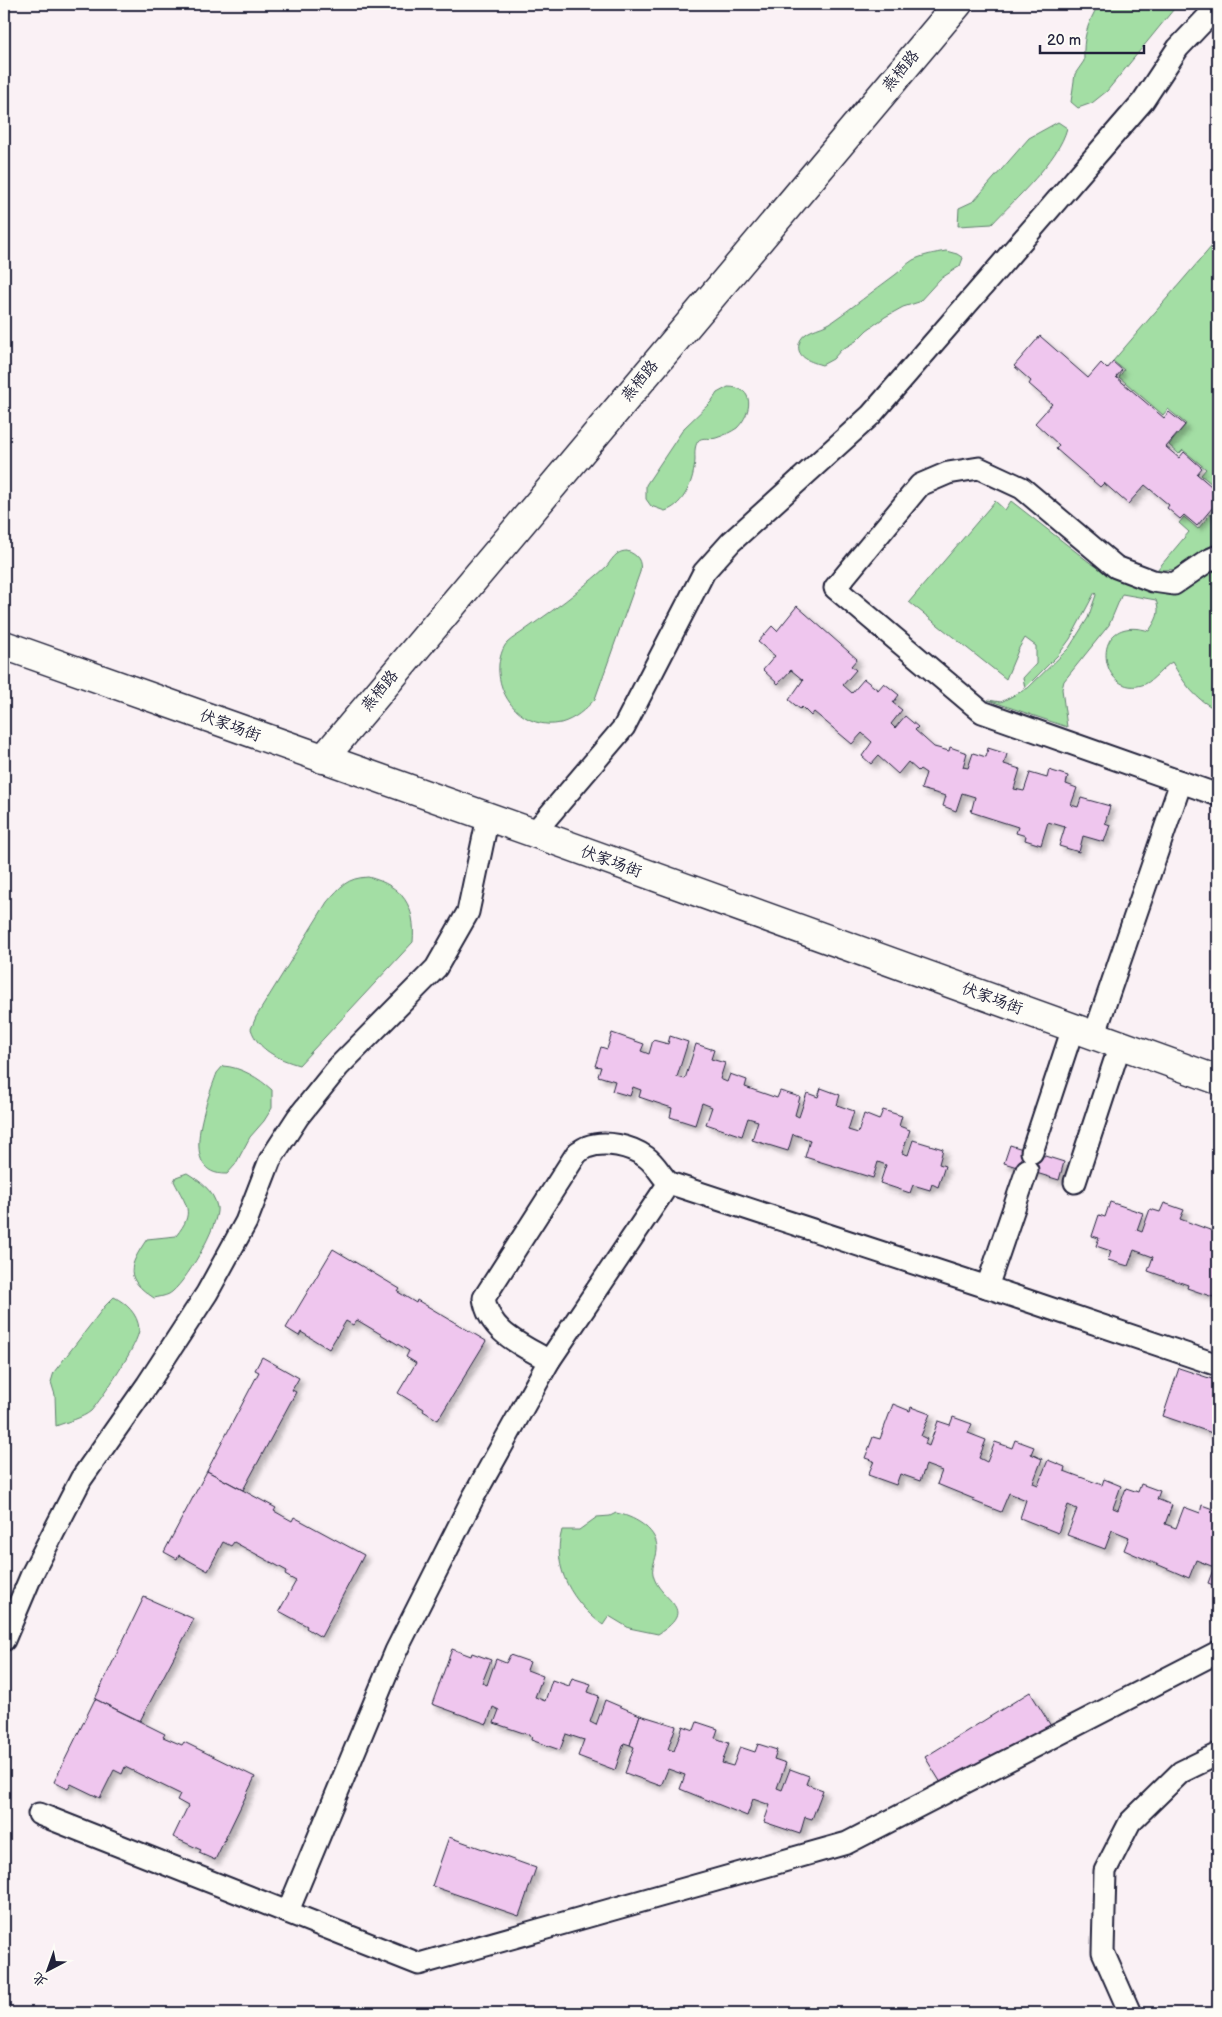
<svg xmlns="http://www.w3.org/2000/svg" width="1222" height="2017" viewBox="0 0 1222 2017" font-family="'Balsamiq Sans','LXGW WenKai TC',sans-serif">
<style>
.green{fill:#a3dea4;stroke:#628070}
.building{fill:#efc6ee;stroke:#22223b;filter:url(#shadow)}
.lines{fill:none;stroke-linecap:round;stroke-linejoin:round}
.lane-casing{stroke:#22223b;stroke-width:25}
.street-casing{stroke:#22223b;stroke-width:31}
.lane{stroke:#fdfcf7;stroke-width:21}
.street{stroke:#fdfcf7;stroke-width:28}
.labels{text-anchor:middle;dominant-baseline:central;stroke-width:5;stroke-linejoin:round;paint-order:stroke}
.street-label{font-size:16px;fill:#22223b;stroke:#fdfcf7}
</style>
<defs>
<filter id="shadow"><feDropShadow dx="4.5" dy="4.5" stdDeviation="2.5" flood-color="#0004"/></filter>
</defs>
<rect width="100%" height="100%" fill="#faf1f5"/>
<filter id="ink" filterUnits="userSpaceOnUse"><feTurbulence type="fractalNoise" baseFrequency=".02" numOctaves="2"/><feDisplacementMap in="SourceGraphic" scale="10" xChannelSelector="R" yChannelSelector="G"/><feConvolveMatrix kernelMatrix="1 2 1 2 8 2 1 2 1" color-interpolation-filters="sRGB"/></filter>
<g filter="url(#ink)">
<g class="green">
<path d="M1099,4H1178L1107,91L1092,103L1078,108L1071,102L1075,74L1084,61C1083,37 1087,24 1099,4Z"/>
<path d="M1058,122L1067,128C1059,160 1015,199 992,224L958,226L959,208L974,201L1029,138Z"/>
<path d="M1218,239V489L1201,475L1206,469L1183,450L1179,454L1169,445L1186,424L1168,409L1163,415L1119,377L1124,370L1113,361Z"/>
<path d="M946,251L957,254L963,258L960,266L940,279L919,302L903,307L885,317L867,330L856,341L841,350L833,359L822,365C812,362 796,358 799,344C802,330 820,329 830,323C852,308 873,291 895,275C901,271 906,264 913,260C923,255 935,253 946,251Z"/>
<path d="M728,387C756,387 752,413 737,428C731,432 723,436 716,438C711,440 702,436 698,441C694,447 695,454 695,460C694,479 685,505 665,511L651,506L646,499V485L684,428L711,402L717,393Z"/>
<path d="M995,501L1005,510L1011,501L1089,562L1107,573L1135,585L1218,563V710C1196,701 1183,682 1172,662C1162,668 1154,680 1145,684C1099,702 1086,612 1149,631C1156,620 1161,614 1156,600L1122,594L1109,625L1064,681L1062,689L1067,727L988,700L1001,702L1028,688L1069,648L1088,618L1096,595L1095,592L1070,639L1059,654L1025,688L1023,678L1036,664V646L1025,638L1019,648L1006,679L909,602Z"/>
<path d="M1218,505V556L1200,569L1157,570L1189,532L1179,523L1184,517L1198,529Z"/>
<path d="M627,551C638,555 642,561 640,572L595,699C585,710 575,719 561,723C525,731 496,698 499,664C500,658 502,648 507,643C512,638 520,634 525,630C543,617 561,605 578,591C587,583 598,575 607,566C610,562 613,557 617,554C620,552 623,551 627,551Z"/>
<path d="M368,877C403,886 416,906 413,942L299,1065C278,1059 258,1050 251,1029L256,1017L327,902C341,886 347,878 368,877Z"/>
<path d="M223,1066C241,1067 259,1078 272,1090V1108L264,1121L250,1137L235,1165L227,1174C176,1176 208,1098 217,1073Z"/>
<path d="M187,1173C200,1181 214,1191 217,1207C220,1224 184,1286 169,1294C165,1296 159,1297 154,1298C124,1278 128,1267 147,1239L176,1236C196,1211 186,1206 174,1181L176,1177Z"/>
<path d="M114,1297C126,1303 138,1314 139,1329C140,1342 101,1400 91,1411C83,1418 66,1422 56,1426L55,1395L51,1382L54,1372L105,1306Z"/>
<path d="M616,1513C632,1516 656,1528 657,1547C658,1556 651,1566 653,1574C658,1601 701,1607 658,1634L629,1628L609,1616L603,1625C573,1603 551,1568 562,1530H579L597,1517L610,1516Z"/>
</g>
<g class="building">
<path d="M1040,336L1088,378L1101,363L1107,369L1113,362L1122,370L1116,377L1164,418L1169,412L1185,425L1166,447L1179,458L1184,452L1202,468L1197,474L1218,492V501L1197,526L1184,515L1180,519L1167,508L1169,505L1145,485L1128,504L1104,483L1100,487L1056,449L1059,445L1035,423L1052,404L1029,384L1031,381L1014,366Z"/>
<path d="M797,606L857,659L851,666L856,670L843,685L852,693L864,679L878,690L884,683L899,695L893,703L902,710L891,724L895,728L905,716L918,727L915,730L934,747L949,751L950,747L967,753L963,767L968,768L973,753L986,757L988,748L1007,754L1004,764L1020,769L1014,789L1024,791L1030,773L1047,778L1049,770L1068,776L1066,784L1077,788L1071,805L1078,807L1081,798L1110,806L1105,823L1110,825L1104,842L1083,836L1079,852L1059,846L1065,827L1048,822L1041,845L1025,840L1026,836L1016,833L1018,827L971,812L975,797L962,793L956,811L943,806L946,796L921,789L926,773L920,769L918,771L908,762L898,774L878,756L871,764L862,756L872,742L862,733L852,744L814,712L811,716L802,707L800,709L789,700L803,680L791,670L778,684L763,670L775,656L758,642L772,626L777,631Z"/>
<path d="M612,1033L644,1044L641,1051L649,1054L653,1040L668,1044L670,1036L688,1042L677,1077L685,1079L696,1044L714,1050L711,1059L725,1063L720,1079L727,1082L730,1074L747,1080L745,1087L777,1098L780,1091L800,1097L795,1115L799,1117L807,1093L818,1097L821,1088L840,1095L837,1105L854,1111L848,1130L858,1133L864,1114L879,1120L883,1110L902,1116L899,1126L910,1130L902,1153L908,1155L913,1140L943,1149L939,1164L945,1166L938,1187L932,1184L930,1190L913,1185L910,1193L880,1183L886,1165L878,1162L873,1178L805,1157L810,1140L793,1134L788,1151L752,1140L758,1121L748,1118L742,1136L706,1124L712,1107L702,1103L695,1125L670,1117L672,1108L639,1097L641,1090L633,1087L630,1096L612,1091L615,1081L598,1076L601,1067L595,1066L601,1047L607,1049Z"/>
<path d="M1010,1145L1064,1162L1059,1180L1004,1163Z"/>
<path d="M1110,1202L1143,1213L1137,1230L1142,1232L1150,1209L1160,1212L1164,1203L1184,1210L1180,1219L1218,1233V1282L1213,1297L1187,1288L1188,1285L1148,1271L1153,1257L1134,1250L1128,1266L1108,1260L1111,1251L1096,1246L1099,1238L1092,1236L1099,1215L1105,1217Z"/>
<path d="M333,1249L400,1289L398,1292L416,1303L417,1300L486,1341L438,1420L423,1411L424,1409L398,1393L416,1363L406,1357L409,1351L357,1320L353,1325L346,1321L329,1349L301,1332L299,1336L286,1328Z"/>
<path d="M262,1357L299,1378L292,1390L296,1392L243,1490L207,1471L259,1372L255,1370Z"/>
<path d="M1179,1368L1218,1381V1435L1163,1416Z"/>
<path d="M893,1404L910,1411L911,1407L930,1414L921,1436L927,1439L925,1444L929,1446L938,1421L950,1425L953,1417L972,1424L968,1433L986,1440L979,1458L987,1462L995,1442L1012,1448L1015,1440L1034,1447L1031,1454L1042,1459L1033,1483L1038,1485L1048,1460L1065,1467L1064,1471L1102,1485L1104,1479L1121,1486L1113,1508L1118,1510L1126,1488L1138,1492L1141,1484L1160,1491L1157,1499L1172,1505L1165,1524L1176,1528L1184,1507L1200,1513L1202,1505L1218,1511V1587L1208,1583L1214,1567L1196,1560L1189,1578L1124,1550L1129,1537L1112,1530L1105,1549L1067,1535L1077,1509L1068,1505L1058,1533L1020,1518L1026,1500L1009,1493L1001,1512L973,1501L974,1499L937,1484L942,1471L926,1465L920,1481L900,1474L896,1485L868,1475L874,1461L865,1458L873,1437L880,1439Z"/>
<path d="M207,1471L276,1508L274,1511L292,1521L294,1517L364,1555L321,1637L306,1628L307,1626L279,1611L296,1581L285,1575L287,1571L234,1542L231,1546L223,1542L208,1571L179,1555L177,1559L164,1552Z"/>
<path d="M144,1597L194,1619L140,1721L95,1699Z"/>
<path d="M452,1649L471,1656L472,1653L491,1660L482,1683L487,1685L496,1659L506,1663L510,1655L530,1662L527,1670L543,1676L535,1697L545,1701L552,1680L569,1686L572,1678L591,1684L588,1692L599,1696L590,1722L596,1725L605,1700L640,1715L630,1745L624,1743L615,1770L578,1756L584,1740L566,1734L560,1750L531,1740L532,1736L494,1723L499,1710L493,1707L487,1724L432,1704Z"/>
<path d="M1030,1692L1051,1726L946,1791L925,1757Z"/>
<path d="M95,1699L165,1734L163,1737L182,1745L184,1742L255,1777L215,1860L199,1853L201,1850L173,1837L188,1806L177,1800L180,1794L125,1767L122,1774L114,1770L100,1798L71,1784L68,1789L54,1782Z"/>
<path d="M640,1715L676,1726L668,1749L674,1751L683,1726L694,1730L697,1722L718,1729L715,1738L729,1743L722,1763L733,1766L740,1747L755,1752L758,1744L777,1750L774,1759L786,1763L777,1788L782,1790L790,1769L809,1776L806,1784L823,1790L812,1819L805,1817L800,1834L764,1822L770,1805L753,1799L747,1816L680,1789L685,1775L668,1769L661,1786L625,1773L634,1747L630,1745Z"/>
<path d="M449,1837L536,1868L519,1916L432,1886Z"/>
</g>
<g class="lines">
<defs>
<g id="lane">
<path d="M1218,556L1209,560L1174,584L1153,581L1116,567L1022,488L979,468L948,473L920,485L835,588L982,712L1218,795"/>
<path d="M534,833L624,727L704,572L731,542L871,415L1143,101L1178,48L1218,6"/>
<path d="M1094,1036L1181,782"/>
<path d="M1032,1152L1073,1028"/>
<path d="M1075,1182L1120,1045"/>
<path d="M987,1287L1218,1365"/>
<path d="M549,1361C523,1345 489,1333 484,1298L577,1153C580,1151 584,1148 587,1147C605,1140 631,1146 646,1157C656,1164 661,1176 669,1183"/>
<path d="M4,1640L32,1574L81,1479L147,1385L207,1293L246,1222L270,1160L298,1117L339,1066L436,968L468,912L488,817"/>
<path d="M39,1814L419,1964L847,1843L1218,1652"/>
<path d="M288,1911L396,1651L474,1496L549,1361L669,1183L987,1287L1027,1170"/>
<path d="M1130,2013L1103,1952L1105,1871L1130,1822L1181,1772L1218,1754"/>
</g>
<g id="street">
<path d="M4,645L534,833L1218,1080"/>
<path d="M323,759L958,4"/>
</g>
</defs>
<use href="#lane" class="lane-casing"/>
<use href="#street" class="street-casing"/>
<use href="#lane" class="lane"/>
<use href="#street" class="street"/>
</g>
</g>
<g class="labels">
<g class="street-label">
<text transform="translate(901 71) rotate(-50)">燕栖路</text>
<text transform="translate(640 381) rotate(-50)">燕栖路</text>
<text transform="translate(380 691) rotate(-50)">燕栖路</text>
<text transform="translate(230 726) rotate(20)">伏家场街</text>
<text transform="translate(611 862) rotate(20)">伏家场街</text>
<text transform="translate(992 999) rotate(20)">伏家场街</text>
</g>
</g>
<rect width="1222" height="2017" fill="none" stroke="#fdfcf7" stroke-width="20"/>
<rect x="10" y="10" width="1202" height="1997" fill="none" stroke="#22223b" stroke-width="2" filter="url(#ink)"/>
<g transform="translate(48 1970) rotate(221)" stroke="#fdfcf7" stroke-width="4" paint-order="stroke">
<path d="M0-4L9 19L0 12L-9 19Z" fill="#22223b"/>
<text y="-8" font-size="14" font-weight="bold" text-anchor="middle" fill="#22223b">北</text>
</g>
<path d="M1040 45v8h104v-8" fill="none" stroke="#22223b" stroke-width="2.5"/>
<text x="1047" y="45" font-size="15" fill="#22223b" stroke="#fdfcf7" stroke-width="4" paint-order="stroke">20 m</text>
</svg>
